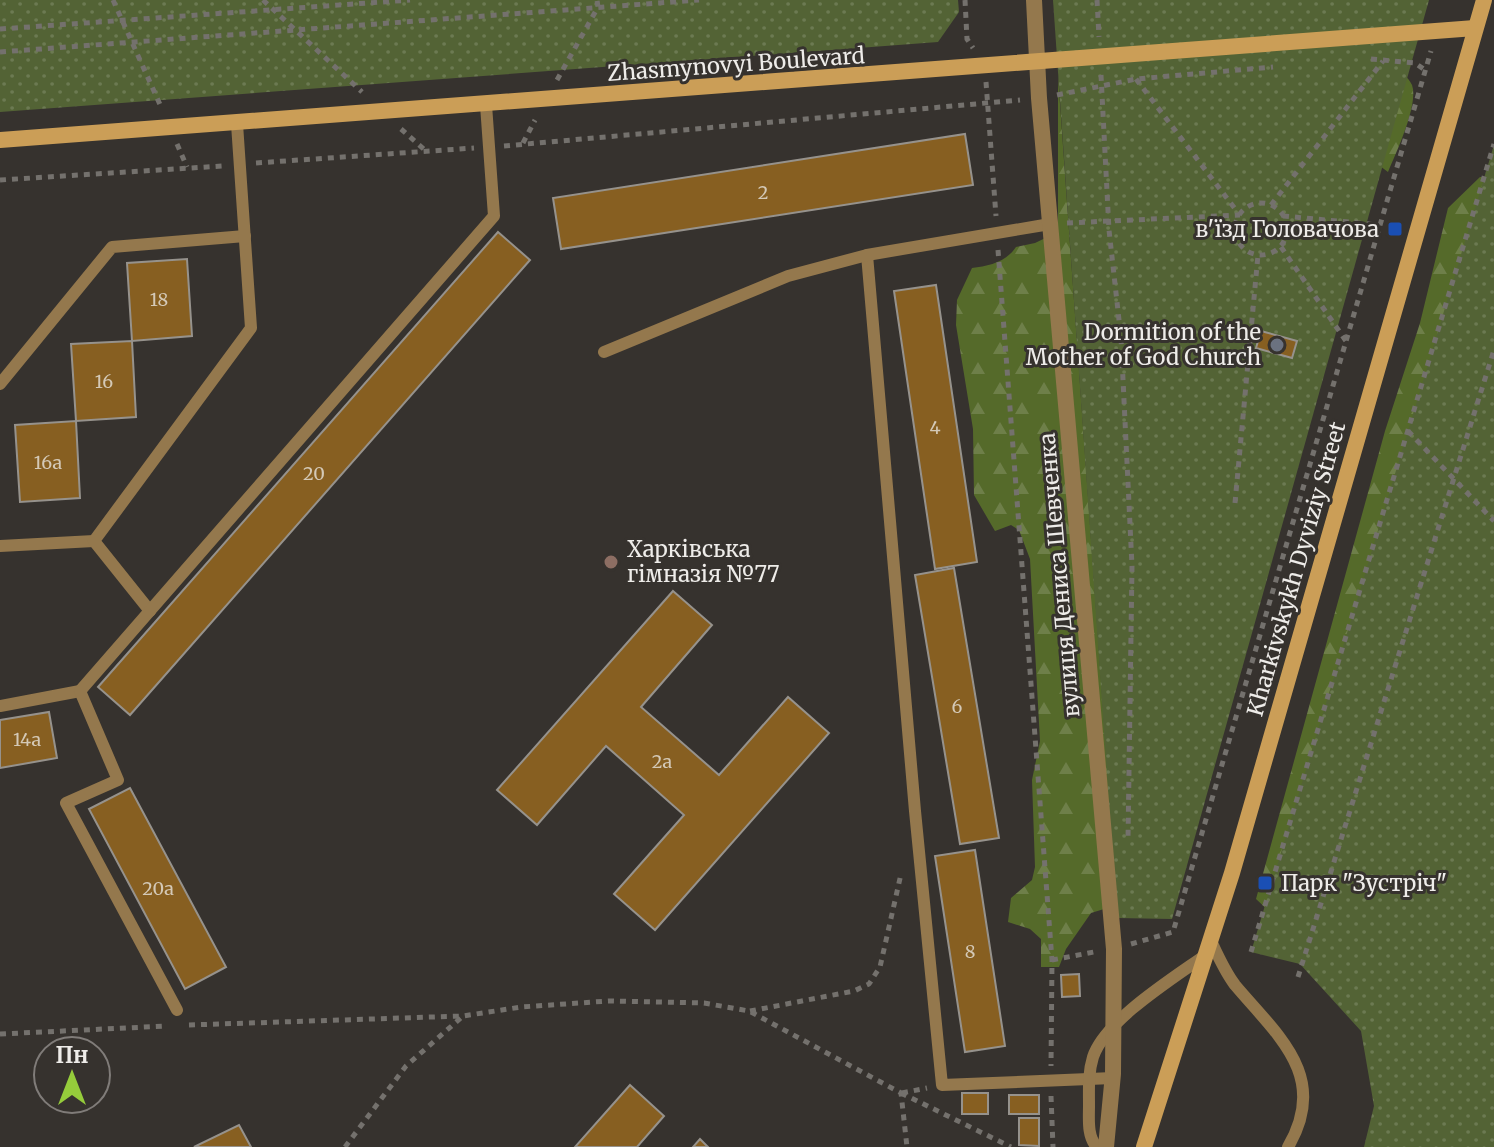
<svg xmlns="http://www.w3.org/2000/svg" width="1494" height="1147" viewBox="0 0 1494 1147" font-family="Merriweather,serif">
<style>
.forest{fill:url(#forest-firs)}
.park{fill:url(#park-dots)}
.building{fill:#875f21;stroke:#96928c;stroke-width:2}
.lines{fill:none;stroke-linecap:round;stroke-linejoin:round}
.path{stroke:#74716d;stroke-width:5;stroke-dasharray:6 6;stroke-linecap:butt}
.lane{stroke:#94784d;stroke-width:12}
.street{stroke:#94784d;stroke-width:16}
.secondary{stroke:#cb9e57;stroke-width:16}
.transit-dot{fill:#1a4fb4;stroke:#36322e;stroke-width:3}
.worship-dot{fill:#6b7280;stroke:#36322e;stroke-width:3}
.education-dot{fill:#8d6e63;stroke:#36322e;stroke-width:3}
.labels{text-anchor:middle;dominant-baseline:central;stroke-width:6;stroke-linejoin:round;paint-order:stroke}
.number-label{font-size:18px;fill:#d4c9b7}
.street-label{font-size:22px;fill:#eeece9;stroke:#36322e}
.poi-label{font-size:22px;fill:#eeece9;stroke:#36322e;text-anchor:end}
</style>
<defs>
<pattern id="forest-firs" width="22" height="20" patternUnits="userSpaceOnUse" patternTransform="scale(2)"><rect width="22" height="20" fill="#556a2a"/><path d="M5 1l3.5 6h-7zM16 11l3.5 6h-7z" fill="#6e7f49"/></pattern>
<pattern id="park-dots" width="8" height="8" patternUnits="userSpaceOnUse" patternTransform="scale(2)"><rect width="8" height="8" fill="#536335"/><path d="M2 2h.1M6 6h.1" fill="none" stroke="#6c7a52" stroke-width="1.8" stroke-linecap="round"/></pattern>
</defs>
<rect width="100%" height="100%" fill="#36322e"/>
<g class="forest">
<path d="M1396,65C1400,71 1409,78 1412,85C1419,104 1396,153 1388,172L1372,160Z"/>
<path d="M1058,76L1117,905L1091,913L1066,949L1059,967H1041V939L1030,929L1008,922L1011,898L1032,880L1035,867L1032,780L1040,741L1030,559L1019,530L1011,525L995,531L974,495L973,429L956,325L957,300L972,268C989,266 1006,262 1016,247L1035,243L1058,232Z"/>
<path d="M1480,177L1494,178L1271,913L1256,899L1385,431L1420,323L1448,208Z"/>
</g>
<g class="park">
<path d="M0,0H958L959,12L938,42L0,112Z"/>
<path d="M1053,0H1429L1172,919L1117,918Z"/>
<path d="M1494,145V1147H1364L1374,1106L1361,1031L1300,964L1251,952Z"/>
</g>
<g class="building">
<path d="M965,134L973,185L561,249L553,198Z"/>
<path d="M498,232L530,260L130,715L98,687Z"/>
<path d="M187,259L192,336L132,341L127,263Z"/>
<path d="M936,285L977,562L935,569L894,291Z"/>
<path d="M1261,331L1297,341L1292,358L1256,348Z"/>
<path d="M132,341L136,417L76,421L71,344Z"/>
<path d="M76,421L80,498L20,502L15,425Z"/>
<path d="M954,568L999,838L960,844L915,575Z"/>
<path d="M673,591L712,625L641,707L719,775L788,697L829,733L655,930L614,894L684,815L606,746L537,825L497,790Z"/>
<path d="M49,712L57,758L0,768V720Z"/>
<path d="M130,788L226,967L185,989L89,809Z"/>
<path d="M975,850L1005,1046L965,1052L935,856Z"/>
<path d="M1079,974L1080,996L1062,997L1061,975Z"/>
<path d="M630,1085L664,1116L637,1147H575Z"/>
<rect x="962" y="1093" width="26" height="21"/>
<rect x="1009" y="1095" width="30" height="19"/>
<path d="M1019,1118H1039V1146L1019,1145Z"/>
<path d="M239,1125L251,1147H194Z"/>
<path d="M700,1139L708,1147H693Z"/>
</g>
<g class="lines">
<g class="path">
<path d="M113,0L162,109"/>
<path d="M263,0L362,92"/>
<path d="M965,0L967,39L973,48"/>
<path d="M1097,0L1099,37"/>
<path d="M0,29L410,0"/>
<path d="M0,52L699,0"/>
<path d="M1371,59L1415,63L1425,70"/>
<path d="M1101,75L1109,230L1121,338L1132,566L1128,840"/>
<path d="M1136,79L1239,214"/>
<path d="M557,80L598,7L597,0"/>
<path d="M986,82L996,216"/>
<path d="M1057,95L1136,79L1273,67"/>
<path d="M401,129L426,151"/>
<path d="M523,143L535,120"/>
<path d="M177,144L187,167"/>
<path d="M504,146L1020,100"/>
<path d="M256,163L474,148"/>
<path d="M0,180L223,166"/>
<circle cx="1261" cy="229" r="26"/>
<path d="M1271,205L1383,61"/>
<path d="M1283,216L1380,225"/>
<path d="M1067,223L1240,215"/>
<path d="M1281,247L1346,341"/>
<path d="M998,250L1052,960L1051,1066"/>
<path d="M1408,431L1494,521"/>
<path d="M1235,503L1258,255"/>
<path d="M1131,944L1173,932L1431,51"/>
<path d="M1251,952L1494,144"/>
<path d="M1052,960L1094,952"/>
<path d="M1298,977L1494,350"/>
<path d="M750,1011L854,991L869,984L880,967L901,874"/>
<path d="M189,1025L463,1016L521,1007L608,1001L704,1003L749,1011L901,1093L907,1147"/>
<path d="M0,1034L167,1026"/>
<path d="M901,1093L1011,1147"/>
<path d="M902,1093L927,1088"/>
<path d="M1051,1096L1053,1147"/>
<path d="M345,1147L406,1066L463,1016"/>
</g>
<g class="lane">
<path d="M867,255L915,811L942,1085L1113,1078"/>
<path d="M604,352L788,276L867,255L1050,224"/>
<path d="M0,384L112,247L245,236"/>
<path d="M0,546L94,541"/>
<path d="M150,611L94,541L251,328L237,124"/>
<path d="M0,706L80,691"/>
<path d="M1211,941C1218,956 1225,972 1235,985C1277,1035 1330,1076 1288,1147"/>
<path d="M177,1010L66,803L118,780L80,691L494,216L486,105"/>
<path d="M1097,1147C1087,1137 1089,1119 1089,1106C1089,1089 1088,1073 1093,1057C1105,1020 1175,977 1207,954"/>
</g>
<path class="street" d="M1034,0L1039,98L1114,949L1113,1074L1106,1147"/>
<g class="secondary">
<path d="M0,140L1475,28"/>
<path d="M1144,1147L1232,873L1484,0"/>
</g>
</g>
<g class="transit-dot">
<rect x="1387" y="221" width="16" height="16" rx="4"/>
<rect x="1257" y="875" width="16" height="16" rx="4"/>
</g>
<circle class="worship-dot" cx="1277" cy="345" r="8"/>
<circle class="education-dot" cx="611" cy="562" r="8"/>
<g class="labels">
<g class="number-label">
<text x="763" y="192">2</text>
<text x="159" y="299">18</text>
<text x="104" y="381">16</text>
<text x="935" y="427">4</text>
<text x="48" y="462">16а</text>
<text x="314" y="473">20</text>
<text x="957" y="706">6</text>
<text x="27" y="739">14а</text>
<text x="662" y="761">2а</text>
<text x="158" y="888">20а</text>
<text x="970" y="951">8</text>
</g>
<g class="street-label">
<text transform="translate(736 64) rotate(-4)">Zhasmynovyi Boulevard</text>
<text transform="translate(1296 569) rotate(-74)">Kharkivskykh Dyviziy Street</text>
<text transform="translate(1059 575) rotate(-95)">вулиця Дениса Шевченка</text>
</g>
<g class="poi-label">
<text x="1379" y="229">в'їзд Головачова</text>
<text x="1261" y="332">Dormition of the<tspan x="1261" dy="25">Mother of God Church</tspan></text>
<text x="627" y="549" text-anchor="start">Харківська<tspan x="627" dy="25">гімназія №77</tspan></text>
<text x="1281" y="883" text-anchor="start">Парк "Зустріч"</text>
</g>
</g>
<g transform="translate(72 1075)"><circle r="38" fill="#36322e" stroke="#807c79" stroke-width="2"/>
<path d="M0-6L14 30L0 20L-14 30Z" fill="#95cc3b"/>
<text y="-12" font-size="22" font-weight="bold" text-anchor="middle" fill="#eeece9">Пн</text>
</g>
</svg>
